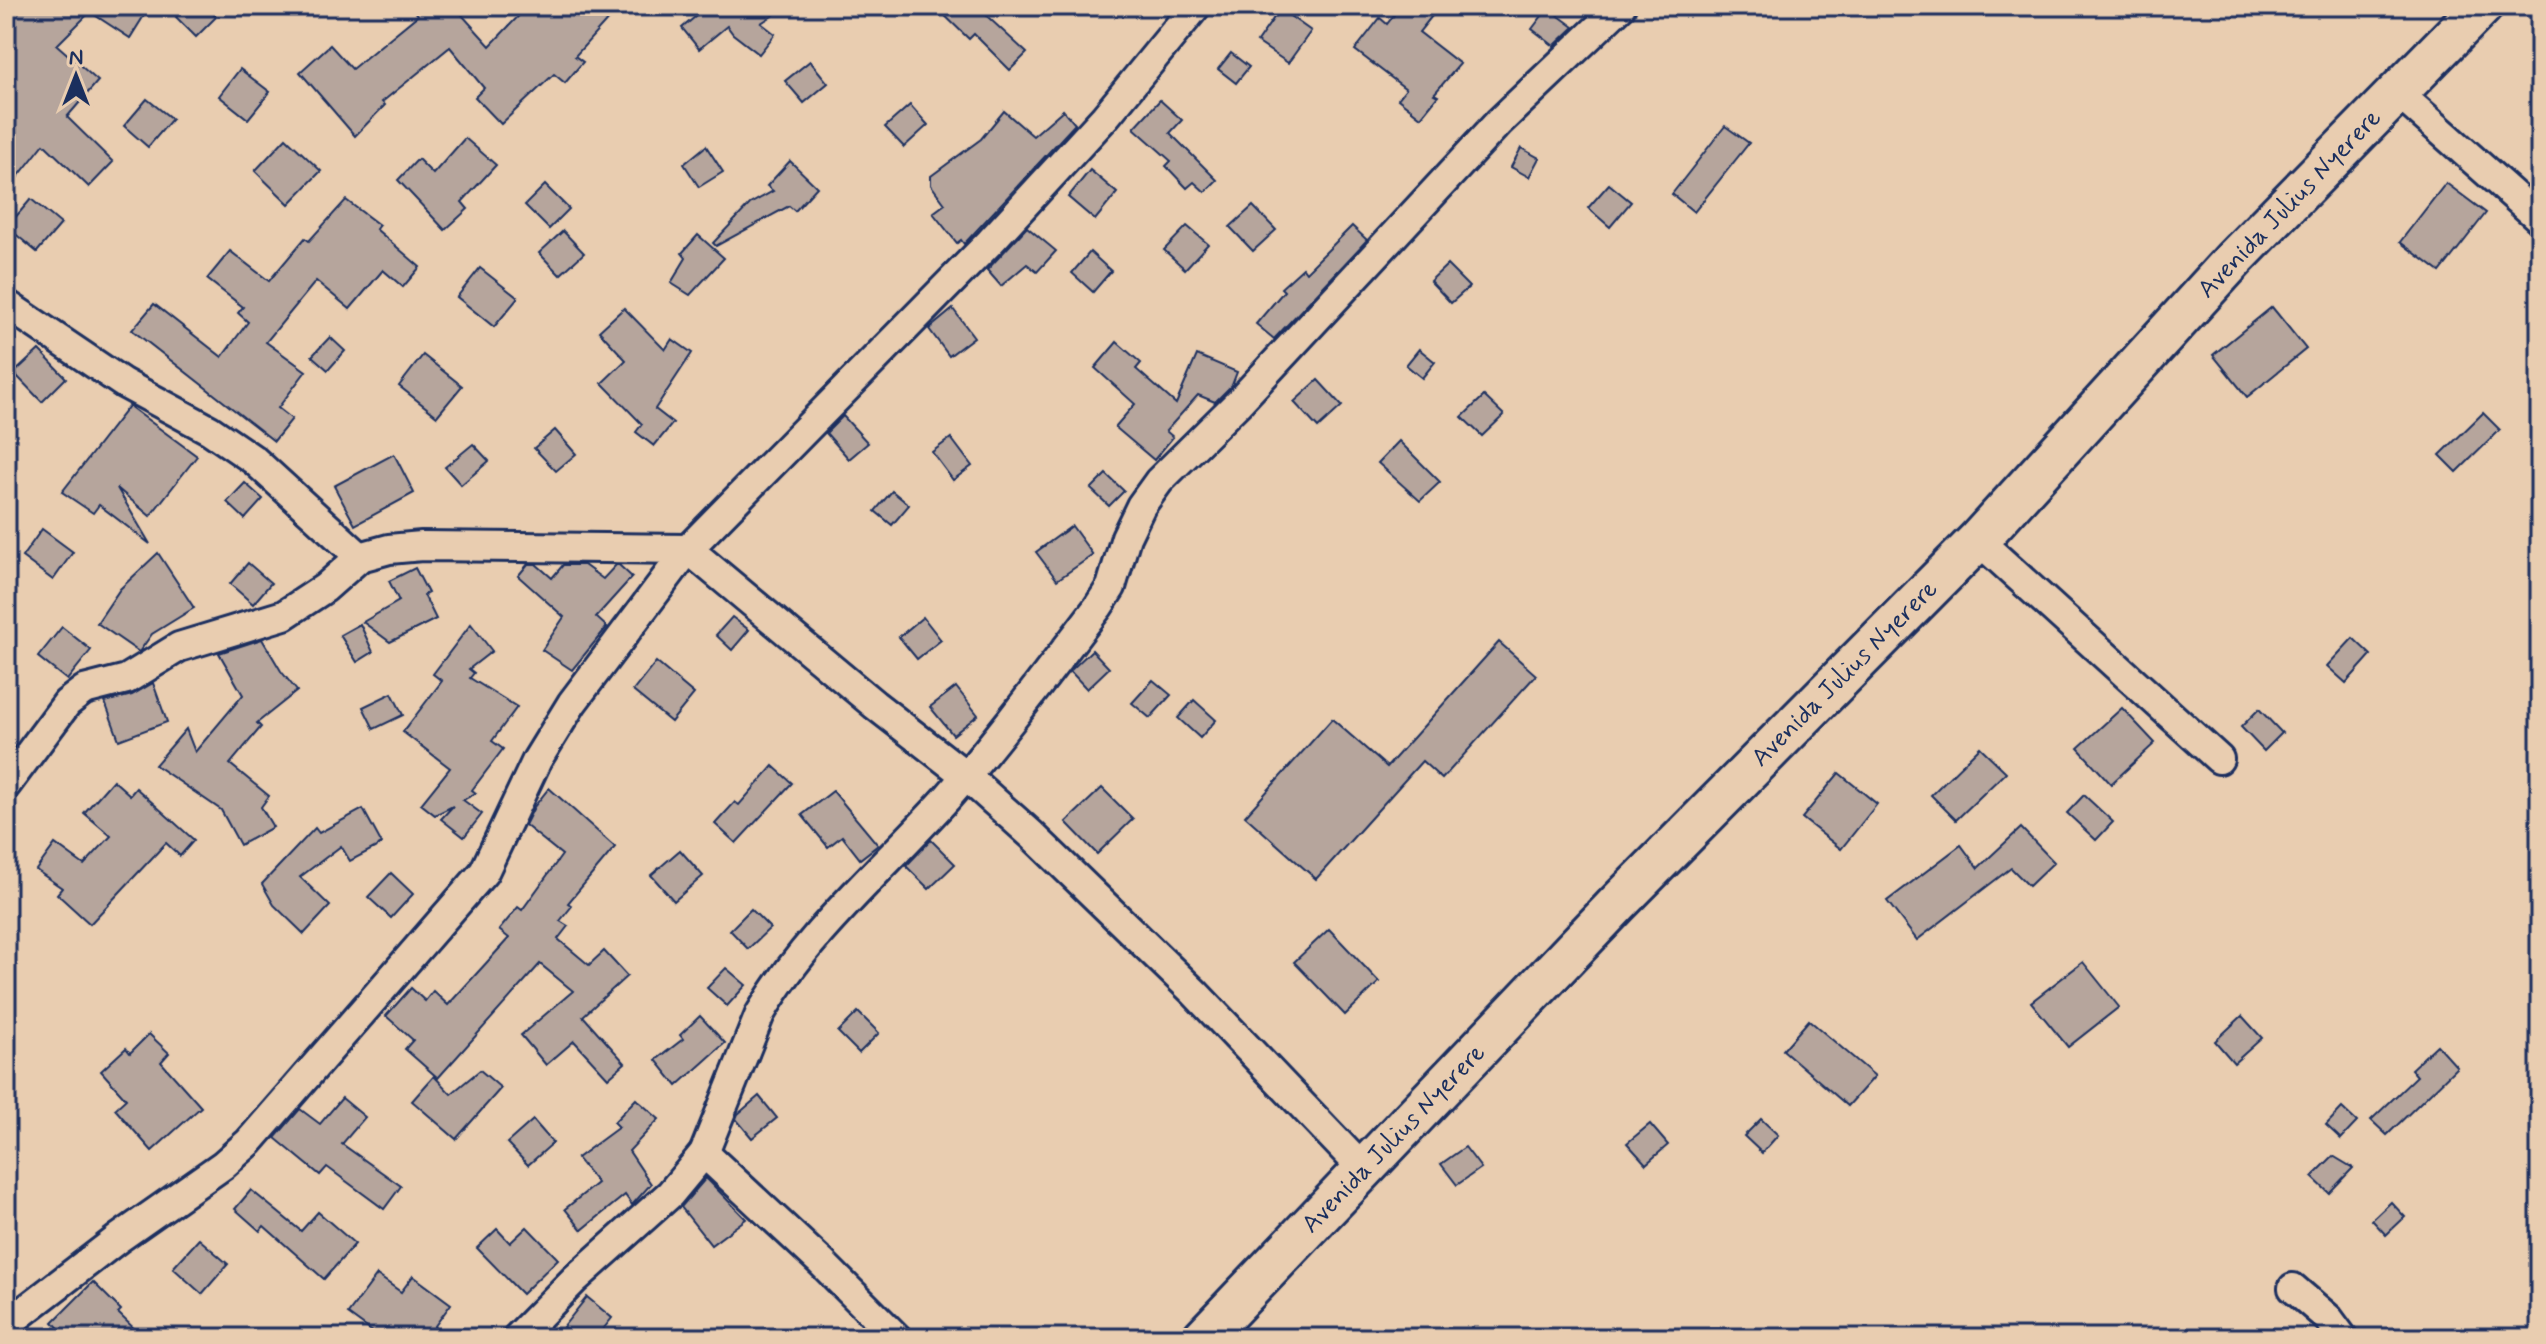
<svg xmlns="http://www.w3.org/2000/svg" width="2546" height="1344" viewBox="0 0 2546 1344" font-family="Mynerve,sans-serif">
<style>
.building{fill:#b6a59c;stroke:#1b2f5e;stroke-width:2}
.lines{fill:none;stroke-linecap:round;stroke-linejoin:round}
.street-casing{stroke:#1b2f5e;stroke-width:34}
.secondary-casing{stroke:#1b2f5e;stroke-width:46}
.street{stroke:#e9cdb0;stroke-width:28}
.secondary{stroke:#e9cdb0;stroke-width:40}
.labels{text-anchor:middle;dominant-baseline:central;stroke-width:8;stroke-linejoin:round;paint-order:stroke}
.street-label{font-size:26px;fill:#1b2f5e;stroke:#e9cdb0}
</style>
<rect width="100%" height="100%" fill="#e9cdb0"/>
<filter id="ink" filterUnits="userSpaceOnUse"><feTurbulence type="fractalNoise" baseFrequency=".0125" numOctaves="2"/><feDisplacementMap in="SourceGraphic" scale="16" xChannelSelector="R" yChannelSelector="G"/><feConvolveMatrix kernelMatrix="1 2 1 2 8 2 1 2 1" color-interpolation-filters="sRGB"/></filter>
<g filter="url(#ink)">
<g class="building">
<path d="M22,6H150L130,38L90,12L57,45L98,81L67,117L113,162L89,187L44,144L6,192V22Z"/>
<path d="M186,6H205L216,17L196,37L176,17Z"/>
<path d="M411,6H454L490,46L528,6H620L575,56L583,62L565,83L554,74L501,124L475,97L484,88L450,47L382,102L385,105L355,136L300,72L330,45L352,69L418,15Z"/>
<path d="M708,6H788L761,23L775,34L759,54L733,34L727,26L699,49L682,28Z"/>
<path d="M935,6H976L1027,53L1010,70L974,34L969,39Z"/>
<path d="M1401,6H1440L1419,32L1460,64L1434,94L1438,96L1421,117L1398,99L1406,89L1355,50L1380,18L1387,24Z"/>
<path d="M1548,8L1574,27L1554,46L1532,29Z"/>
<path d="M1280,9L1311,31L1288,63L1257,42Z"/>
<path d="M1231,53L1249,67L1236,83L1218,69Z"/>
<path d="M810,61L828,83L804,103L785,81Z"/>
<path d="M240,69L270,92L248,119L219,96Z"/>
<path d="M147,99L172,119L148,147L124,126Z"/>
<path d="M1160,100L1182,120L1170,133L1217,180L1205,192L1194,182L1187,188L1166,166L1171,161L1134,128Z"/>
<path d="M910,105L928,125L904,147L885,127Z"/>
<path d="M1063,110L1075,124L964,244L961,240L957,243L933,213L945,204L931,185V176L981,139L1004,111L1033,136Z"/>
<path d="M1725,126L1749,143L1694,212L1672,194Z"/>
<path d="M286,138L321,171L289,204L255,171Z"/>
<path d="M465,138L496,165L462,202L468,209L445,230L398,180L418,159L433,174Z"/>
<path d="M706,146L723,172L699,187L684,164Z"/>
<path d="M1521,148L1539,158L1529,177L1511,167Z"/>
<path d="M790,161L817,187L795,211L789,206L716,246L713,243L750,204L773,191L767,186Z"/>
<path d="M1090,170L1117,193L1095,220L1068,197Z"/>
<path d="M2446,183L2486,213L2440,272L2400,242Z"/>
<path d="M1609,184L1631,202L1610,227L1588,208Z"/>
<path d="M545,185L569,209L549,229L525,205Z"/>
<path d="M31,199L61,224L37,252L7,227Z"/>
<path d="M346,200L379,225L376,229L420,267L403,287L383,270L350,309L316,281L266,342L306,371L278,408L292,419L274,441L132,330L154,304L222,357L248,322L238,313L243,307L207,279L230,251L269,281L305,238L309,241Z"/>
<path d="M1253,206L1276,230L1253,251L1230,227Z"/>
<path d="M1187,226L1208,244L1185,269L1164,250Z"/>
<path d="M1352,226L1367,240L1274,339L1256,324L1284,291L1281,288L1303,268L1306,272Z"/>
<path d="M1027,227L1056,251L1037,272L1027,264L1001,286L987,270Z"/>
<path d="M563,231L584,253L560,275L539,253Z"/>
<path d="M698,235L724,258L690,295L671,283L686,258L682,253Z"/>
<path d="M1090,252L1111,271L1093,292L1072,273Z"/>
<path d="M1447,265L1469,287L1451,303L1430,281Z"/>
<path d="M480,268L518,298L494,327L457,297Z"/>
<path d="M2272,307L2306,349L2247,397L2213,355Z"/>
<path d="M624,308L665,350L672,339L692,353L655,409L673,423L654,446L636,432L642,424L602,383L626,360L599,331Z"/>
<path d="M953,309L974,337L949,356L929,329Z"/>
<path d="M330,337L345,351L328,370L312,356Z"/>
<path d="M1117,342L1141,363L1136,369L1176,404L1197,355L1237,372L1232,385L1215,402L1198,395L1166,431L1173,437L1154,460L1115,427L1135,404L1095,368Z"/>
<path d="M1419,349L1435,362L1422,378L1406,365Z"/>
<path d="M39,350L66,378L42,402L14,373Z"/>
<path d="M423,355L462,386L437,416L399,386Z"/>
<path d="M1318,380L1342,406L1318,428L1294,402Z"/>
<path d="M1484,396L1504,415L1482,436L1462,417Z"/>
<path d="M129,406L197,456L150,516L117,488L150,544L99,505L93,513L62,492Z"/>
<path d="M2483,413L2500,430L2457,472L2440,455Z"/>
<path d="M843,416L868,443L849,459L826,433Z"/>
<path d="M555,430L576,454L556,471L534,448Z"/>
<path d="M951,438L972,466L953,480L932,452Z"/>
<path d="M1399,441L1440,482L1420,501L1378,463Z"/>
<path d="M473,444L489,461L461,485L445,467Z"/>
<path d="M394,454L414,493L355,525L334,486Z"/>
<path d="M1106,474L1124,491L1109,506L1091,489Z"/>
<path d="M245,483L263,499L245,519L227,502Z"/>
<path d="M892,491L909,505L892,525L875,511Z"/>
<path d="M1072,526L1093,555L1057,580L1036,552Z"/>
<path d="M42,529L73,552L53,580L22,557Z"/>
<path d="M158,553L194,608L152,634L139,652L97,623L120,589Z"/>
<path d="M248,563L271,583L253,604L230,584Z"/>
<path d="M528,564H536L552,578L563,565H584L603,579L616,565H619L632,577L596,617L607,627L572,670L542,650L564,617L518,576Z"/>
<path d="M415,568L428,593L424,595L436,619L390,642L363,622L399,601L389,581Z"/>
<path d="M732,617L749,630L732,650L716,635Z"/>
<path d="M923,617L941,640L917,659L899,637Z"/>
<path d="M360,624L373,652L357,662L340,635Z"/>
<path d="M471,624L492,651L469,669L474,673L470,678L517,707L492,741L503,749L472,790L476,793L463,800L482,814L464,837L441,819L453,806L435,815L421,804L450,768L403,732L442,681L433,674Z"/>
<path d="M62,627L91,650L67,680L38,657Z"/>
<path d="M2353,638L2371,655L2346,683L2327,666Z"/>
<path d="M262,639L281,671L297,691L257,723L261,727L230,764L269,796L261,807L273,827L240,845L221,810L155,765L186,729L195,752L243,695L219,653Z"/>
<path d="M1499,642L1536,675L1442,779L1422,761L1316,879L1245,816L1332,719L1387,767Z"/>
<path d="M1092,650L1109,668L1087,689L1070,671Z"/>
<path d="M656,662L694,694L671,722L633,691Z"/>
<path d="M1153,680L1171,695L1150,718L1132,703Z"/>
<path d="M153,683L167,722L119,740L105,702L132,695Z"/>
<path d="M956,687L978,715L953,735L930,707Z"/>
<path d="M392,693L403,715L374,729L363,707Z"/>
<path d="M1194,700L1216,720L1200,738L1178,718Z"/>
<path d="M2122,708L2155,743L2111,784L2078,748Z"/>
<path d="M2259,709L2282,733L2264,751L2241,727Z"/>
<path d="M1980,747L2006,772L1956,820L1931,795Z"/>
<path d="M773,766L792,783L736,843L715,824L735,802L739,805Z"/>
<path d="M1839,773L1877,804L1841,849L1802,818Z"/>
<path d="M113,780L130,795L136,788L194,840L180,856L166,843L90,924L57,894L62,888L36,870L55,844L84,865L111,836L84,813Z"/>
<path d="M549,788L615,847L568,903L572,906L560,921L568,926L558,939L589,965L604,951L627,976L583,1016L625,1063L608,1078L574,1041L546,1065L521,1035L573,991L540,964L438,1078L405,1049L413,1040L386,1016L411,988L425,1001L433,991L448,1005L509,938L499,930L518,907L522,910L562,855L525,825L534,807Z"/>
<path d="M1102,788L1133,819L1097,854L1066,822Z"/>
<path d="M833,791L878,845L860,859L842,836L828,847L802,815Z"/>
<path d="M2084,795L2113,822L2096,840L2067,813Z"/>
<path d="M363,809L382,844L350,861L341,846L300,877L330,906L304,934L274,905L262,884L315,828L319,833Z"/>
<path d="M2021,828L2054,862L2029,886L2011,868L1917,940L1887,901L1961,845L1978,868Z"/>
<path d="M931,840L955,864L929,889L906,866Z"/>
<path d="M680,850L703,876L674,901L651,875Z"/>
<path d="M391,873L413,894L391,918L368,897Z"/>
<path d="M751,909L770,928L748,949L730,930Z"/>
<path d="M1329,929L1379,982L1345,1015L1294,962Z"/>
<path d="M2083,962L2119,1007L2068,1047L2031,1002Z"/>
<path d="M726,968L746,985L727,1006L707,988Z"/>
<path d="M858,1012L879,1033L859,1053L838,1032Z"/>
<path d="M700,1016L725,1043L677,1086L656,1060L683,1039L680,1035Z"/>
<path d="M2242,1016L2262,1038L2234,1063L2215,1041Z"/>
<path d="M1809,1020L1875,1076L1848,1106L1783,1050Z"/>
<path d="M149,1034L169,1053L161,1062L201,1107L152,1151L115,1109L126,1099L101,1071L126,1048L130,1053Z"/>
<path d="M2437,1045L2457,1067L2387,1135L2371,1120L2417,1076L2411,1069Z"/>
<path d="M480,1070L501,1088L456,1139L412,1101L434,1076L451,1094Z"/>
<path d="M759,1096L777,1118L752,1138L736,1119L738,1114Z"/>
<path d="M342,1098L365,1117L342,1144L401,1186L384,1209L327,1167L320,1175L275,1138L300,1109L320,1124Z"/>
<path d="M636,1099L659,1119L629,1151L651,1184L632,1205L625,1195L582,1230L565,1209L597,1183L577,1158L619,1127L614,1122Z"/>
<path d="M2342,1108L2357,1122L2341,1139L2326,1125Z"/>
<path d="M1761,1119L1778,1135L1762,1153L1744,1136Z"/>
<path d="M533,1120L553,1143L528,1165L507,1143Z"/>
<path d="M1650,1124L1668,1145L1646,1164L1627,1143Z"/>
<path d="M1465,1147L1481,1168L1457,1185L1441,1164Z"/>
<path d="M2333,1156L2353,1168L2329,1193L2312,1177Z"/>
<path d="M706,1178L746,1219L711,1245L681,1207Z"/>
<path d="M251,1190L301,1231L318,1212L355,1244L324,1279L264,1226L260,1231L235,1209Z"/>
<path d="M2391,1202L2405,1217L2386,1235L2372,1220Z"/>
<path d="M527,1227L558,1259L522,1294L477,1248L497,1229L510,1243Z"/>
<path d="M199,1239L228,1264L202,1294L173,1268Z"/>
<path d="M377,1275L401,1292L413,1276L451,1304L426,1338H381L348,1314Z"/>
<path d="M93,1282L121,1310L118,1313L144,1338H68L53,1322Z"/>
<path d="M587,1297L612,1318L596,1338H577L563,1327Z"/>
</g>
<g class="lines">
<defs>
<g id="street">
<path d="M2398,93L2540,219"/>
<path d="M6,304L123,383L210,430L254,460L360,557"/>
<path d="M1978,540L2219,759"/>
<path d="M6,785L67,703L84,690L127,679L179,647L284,615L325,588L360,557L389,549L422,546L688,549L875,705L965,775L1032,835L1195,993L1364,1170"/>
<path d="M704,1153L760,1014C808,932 884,868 947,798C1000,737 1049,671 1098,607L1111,587L1126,537L1141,506L1159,481L1238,403L1499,122L1621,6"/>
<path d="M2293,1288L2329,1319L2343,1338"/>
<path d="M6,1325L119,1238L223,1165L249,1142L484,872L537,760L572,703L688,549L990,242L1105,117L1196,6"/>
<path d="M517,1338L575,1279L670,1194L704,1153L821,1262L897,1338"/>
</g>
<path id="secondary" d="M1203,1338L1618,903L1978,540L2235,258L2482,6"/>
</defs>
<use href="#street" class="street-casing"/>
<use href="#secondary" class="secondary-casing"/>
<use href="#street" class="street"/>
<use href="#secondary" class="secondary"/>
</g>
</g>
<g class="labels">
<g class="street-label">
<text transform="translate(2290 204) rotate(-46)">Avenida Julius Nyerere</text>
<text transform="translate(1845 674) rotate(-45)">Avenida Julius Nyerere</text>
<text transform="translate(1394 1139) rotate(-46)">Avenida Julius Nyerere</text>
</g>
</g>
<rect width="2546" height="1344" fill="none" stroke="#e9cdb0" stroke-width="32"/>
<rect x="16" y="16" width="2514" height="1312" fill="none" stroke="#1b2f5e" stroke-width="3" filter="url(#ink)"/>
<g transform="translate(76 76)" stroke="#e9cdb0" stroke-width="6" paint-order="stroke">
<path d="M0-6L14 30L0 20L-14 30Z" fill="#1b2f5e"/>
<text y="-12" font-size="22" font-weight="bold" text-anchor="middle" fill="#1b2f5e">N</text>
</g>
</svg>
